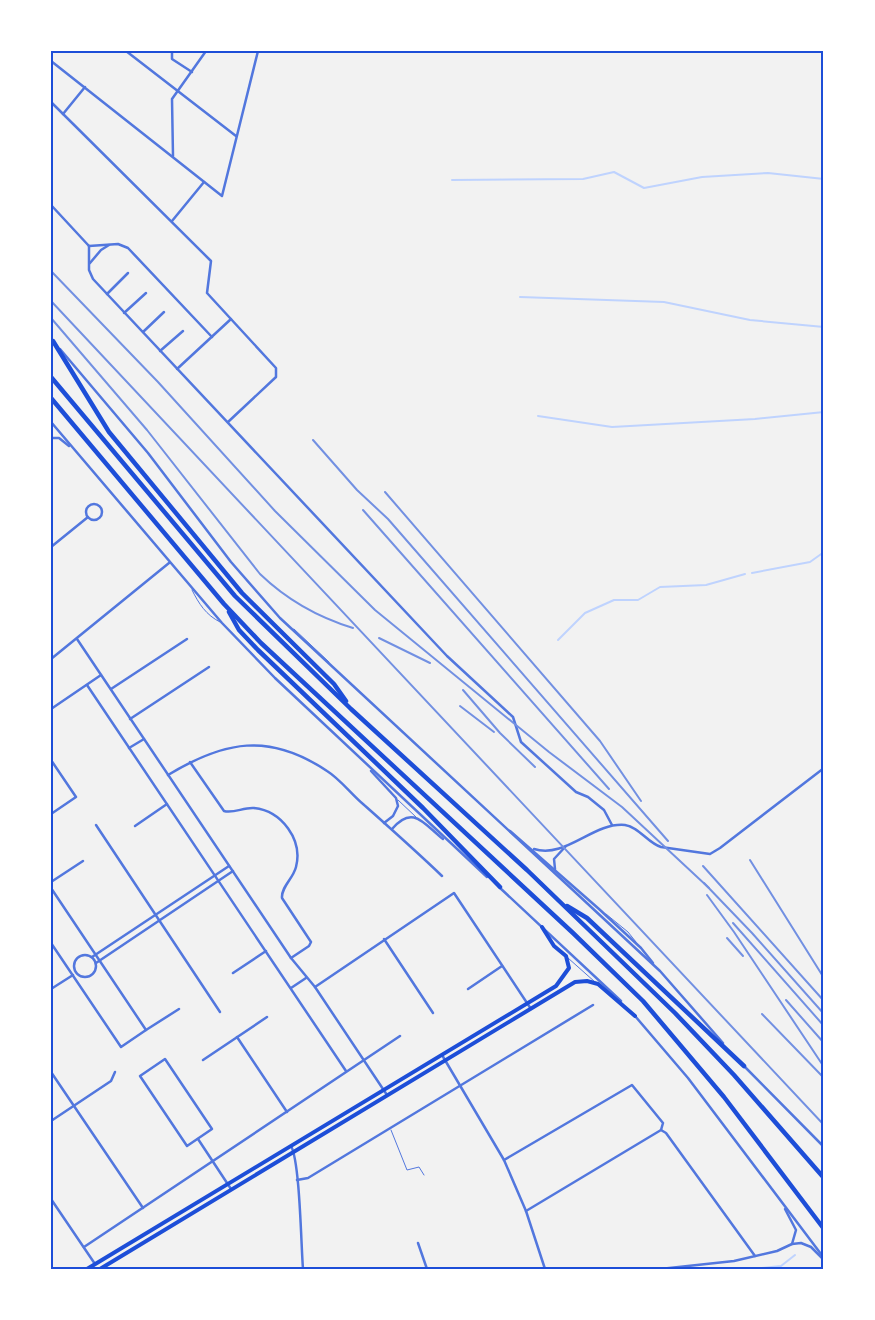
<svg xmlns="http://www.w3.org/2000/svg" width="875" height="1320" viewBox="0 0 875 1320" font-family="'PT Sans',sans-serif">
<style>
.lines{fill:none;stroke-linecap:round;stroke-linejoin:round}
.stream{stroke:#bfd3fe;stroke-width:2}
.service{stroke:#5277de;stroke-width:1}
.minor{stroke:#5277de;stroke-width:2.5}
.secondary{stroke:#1d4ed8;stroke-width:4}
.motorway{stroke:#1d4ed8;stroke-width:4.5}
.rail{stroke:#7290e2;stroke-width:2}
.neatline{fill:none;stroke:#1d4ed8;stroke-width:2}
</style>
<rect width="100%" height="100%" fill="#f2f2f2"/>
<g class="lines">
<g class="stream">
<path d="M452,180L583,179L614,172L644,188L702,177L768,173L824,179"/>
<path d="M520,297L664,302L750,320L824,327"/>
<path d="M538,416L612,427L755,419L824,412"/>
<path d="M752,573L810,562L824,552"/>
<path d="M558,640L585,613L614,600H638L660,587L706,585L745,574"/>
<path d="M752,1269L781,1266L795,1255"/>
</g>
<g class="service">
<path d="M192,590C199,604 206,615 220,622"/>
<path d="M294,629L329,662"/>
<path d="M398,800L416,817"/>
<path d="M606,914L628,932L636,942"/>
<path d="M568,958L595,982"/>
<path d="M391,1130L407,1170L419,1167L424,1175"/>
</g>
<g class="minor">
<path d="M126,51L236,136"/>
<path d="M172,51V59L192,72"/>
<path d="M51,61L222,196L258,51"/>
<path d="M51,102L211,261L207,293L276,368V377L228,422"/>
<path d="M63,114L85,87"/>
<path d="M173,156L172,99L206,51"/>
<path d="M51,205L89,246"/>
<path d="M172,221L204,182"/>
<path d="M89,246V270L93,279L447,656L513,717L521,742L576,792L588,797L604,810L612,825"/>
<path d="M89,246L118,244L128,248L212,337"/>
<path d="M90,263L101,250L109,245"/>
<path d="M107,294L128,273"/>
<path d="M124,313L146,293"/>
<path d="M143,332L164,312"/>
<path d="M60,349L148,453L231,562L280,618L660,971L723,1043"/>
<path d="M160,351L183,331"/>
<path d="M177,369L231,319"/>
<path d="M51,422L222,623L275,678L487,877"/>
<path d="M51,438H59L69,446"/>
<circle cx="94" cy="512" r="8"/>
<path d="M51,547L88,517"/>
<path d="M77,639L291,958L315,987L387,1095"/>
<path d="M51,659L169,563"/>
<path d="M87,685L346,1071"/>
<path d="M111,689L187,639"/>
<path d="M51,709L101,675"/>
<path d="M130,719L209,667"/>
<path d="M129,748L144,739"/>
<path d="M51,760L76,797L51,814"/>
<path d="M190,762L224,811C233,814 244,807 254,808C282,811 303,840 296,867C293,879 281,887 282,898L311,942L309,946L291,958"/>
<path d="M371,771L396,798L398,806L393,816L384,823"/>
<path d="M168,775C224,741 269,732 327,771C340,779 351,794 363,804C390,828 416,851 442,876"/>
<path d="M96,825L220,1012"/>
<path d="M135,826L167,804"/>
<path d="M392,829C413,804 424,824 443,839"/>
<path d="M510,831L599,909L641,948L653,963"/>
<path d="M534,849C566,859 593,822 625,825C639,827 648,843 661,847L710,854L720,848L824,768"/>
<path d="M555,869L554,859L566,846"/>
<path d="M51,882L83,861"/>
<path d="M499,887L621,1001"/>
<path d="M51,888L146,1030L121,1047L51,943"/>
<path d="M384,939L433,1013"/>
<circle cx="85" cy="966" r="11"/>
<path d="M92,957L229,866"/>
<path d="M96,963L233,871"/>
<path d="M233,973L266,951"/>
<path d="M315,987L454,893L531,1009"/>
<path d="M291,988L306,978"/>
<path d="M51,989L73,975"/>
<path d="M468,989L502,966"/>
<path d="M635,1016L688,1078L824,1258"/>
<path d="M146,1030L179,1009"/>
<path d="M237,1037L287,1112"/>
<path d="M442,1055L504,1160L526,1211L545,1269"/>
<path d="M165,1059L212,1129L187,1146L140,1076Z"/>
<path d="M203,1060L267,1017"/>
<path d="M744,1066L824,1147"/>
<path d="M51,1072L143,1208"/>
<path d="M51,1121L111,1081L115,1072"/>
<path d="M661,1130L666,1133L755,1256"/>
<path d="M198,1139L231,1189"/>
<path d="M291,1146C300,1162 301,1245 303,1269"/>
<path d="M504,1160L632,1085L663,1123L661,1130L526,1211"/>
<path d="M297,1180L308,1178L593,1005"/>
<path d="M51,1199L95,1264"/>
<path d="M785,1209L796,1230L792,1244"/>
<path d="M418,1243L427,1269"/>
<path d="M84,1247L400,1036"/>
<path d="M660,1269L734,1261L777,1251L792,1244L801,1243L811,1247L824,1260"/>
</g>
<g class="secondary">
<path d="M87,1269L556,986L569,968L566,956L554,946L542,927"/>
<path d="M100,1269L575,982L587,981L598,984L635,1016"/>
</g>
<g class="motorway">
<path d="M53,341L109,432L242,593L334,684L346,701"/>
<path d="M51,377L235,596L351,709L527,870L675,1013L734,1075L824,1178"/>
<path d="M51,398L224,604L261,643L573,933L643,1001L724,1097L824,1229"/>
<path d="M229,612L239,630L258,650L423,808L500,887"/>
<path d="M567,906L587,918L744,1066"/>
</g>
<g class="rail">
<path d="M51,271L158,382L275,511L375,610L549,752L622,807L709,888"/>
<path d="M51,301L824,1125"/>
<path d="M51,318L147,430L260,574C287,600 317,617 353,628"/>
<path d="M313,440L357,490L388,519L668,841"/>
<path d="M385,492L600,741L641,801"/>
<path d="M363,510L609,789"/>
<path d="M379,638L430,663"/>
<path d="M463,690L500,733L535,767"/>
<path d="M460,706L494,732"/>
<path d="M750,860L824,978"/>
<path d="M703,866L824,1001"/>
<path d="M704,883L752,933L824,1014"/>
<path d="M707,895L734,932L824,1067"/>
<path d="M733,923L824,1026"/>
<path d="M727,938L743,956"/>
<path d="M786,1000L824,1043"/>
<path d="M762,1014L824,1078"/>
</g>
</g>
<rect width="875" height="1320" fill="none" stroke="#ffffff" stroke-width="105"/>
<rect x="52" y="52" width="770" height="1216" class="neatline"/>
</svg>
